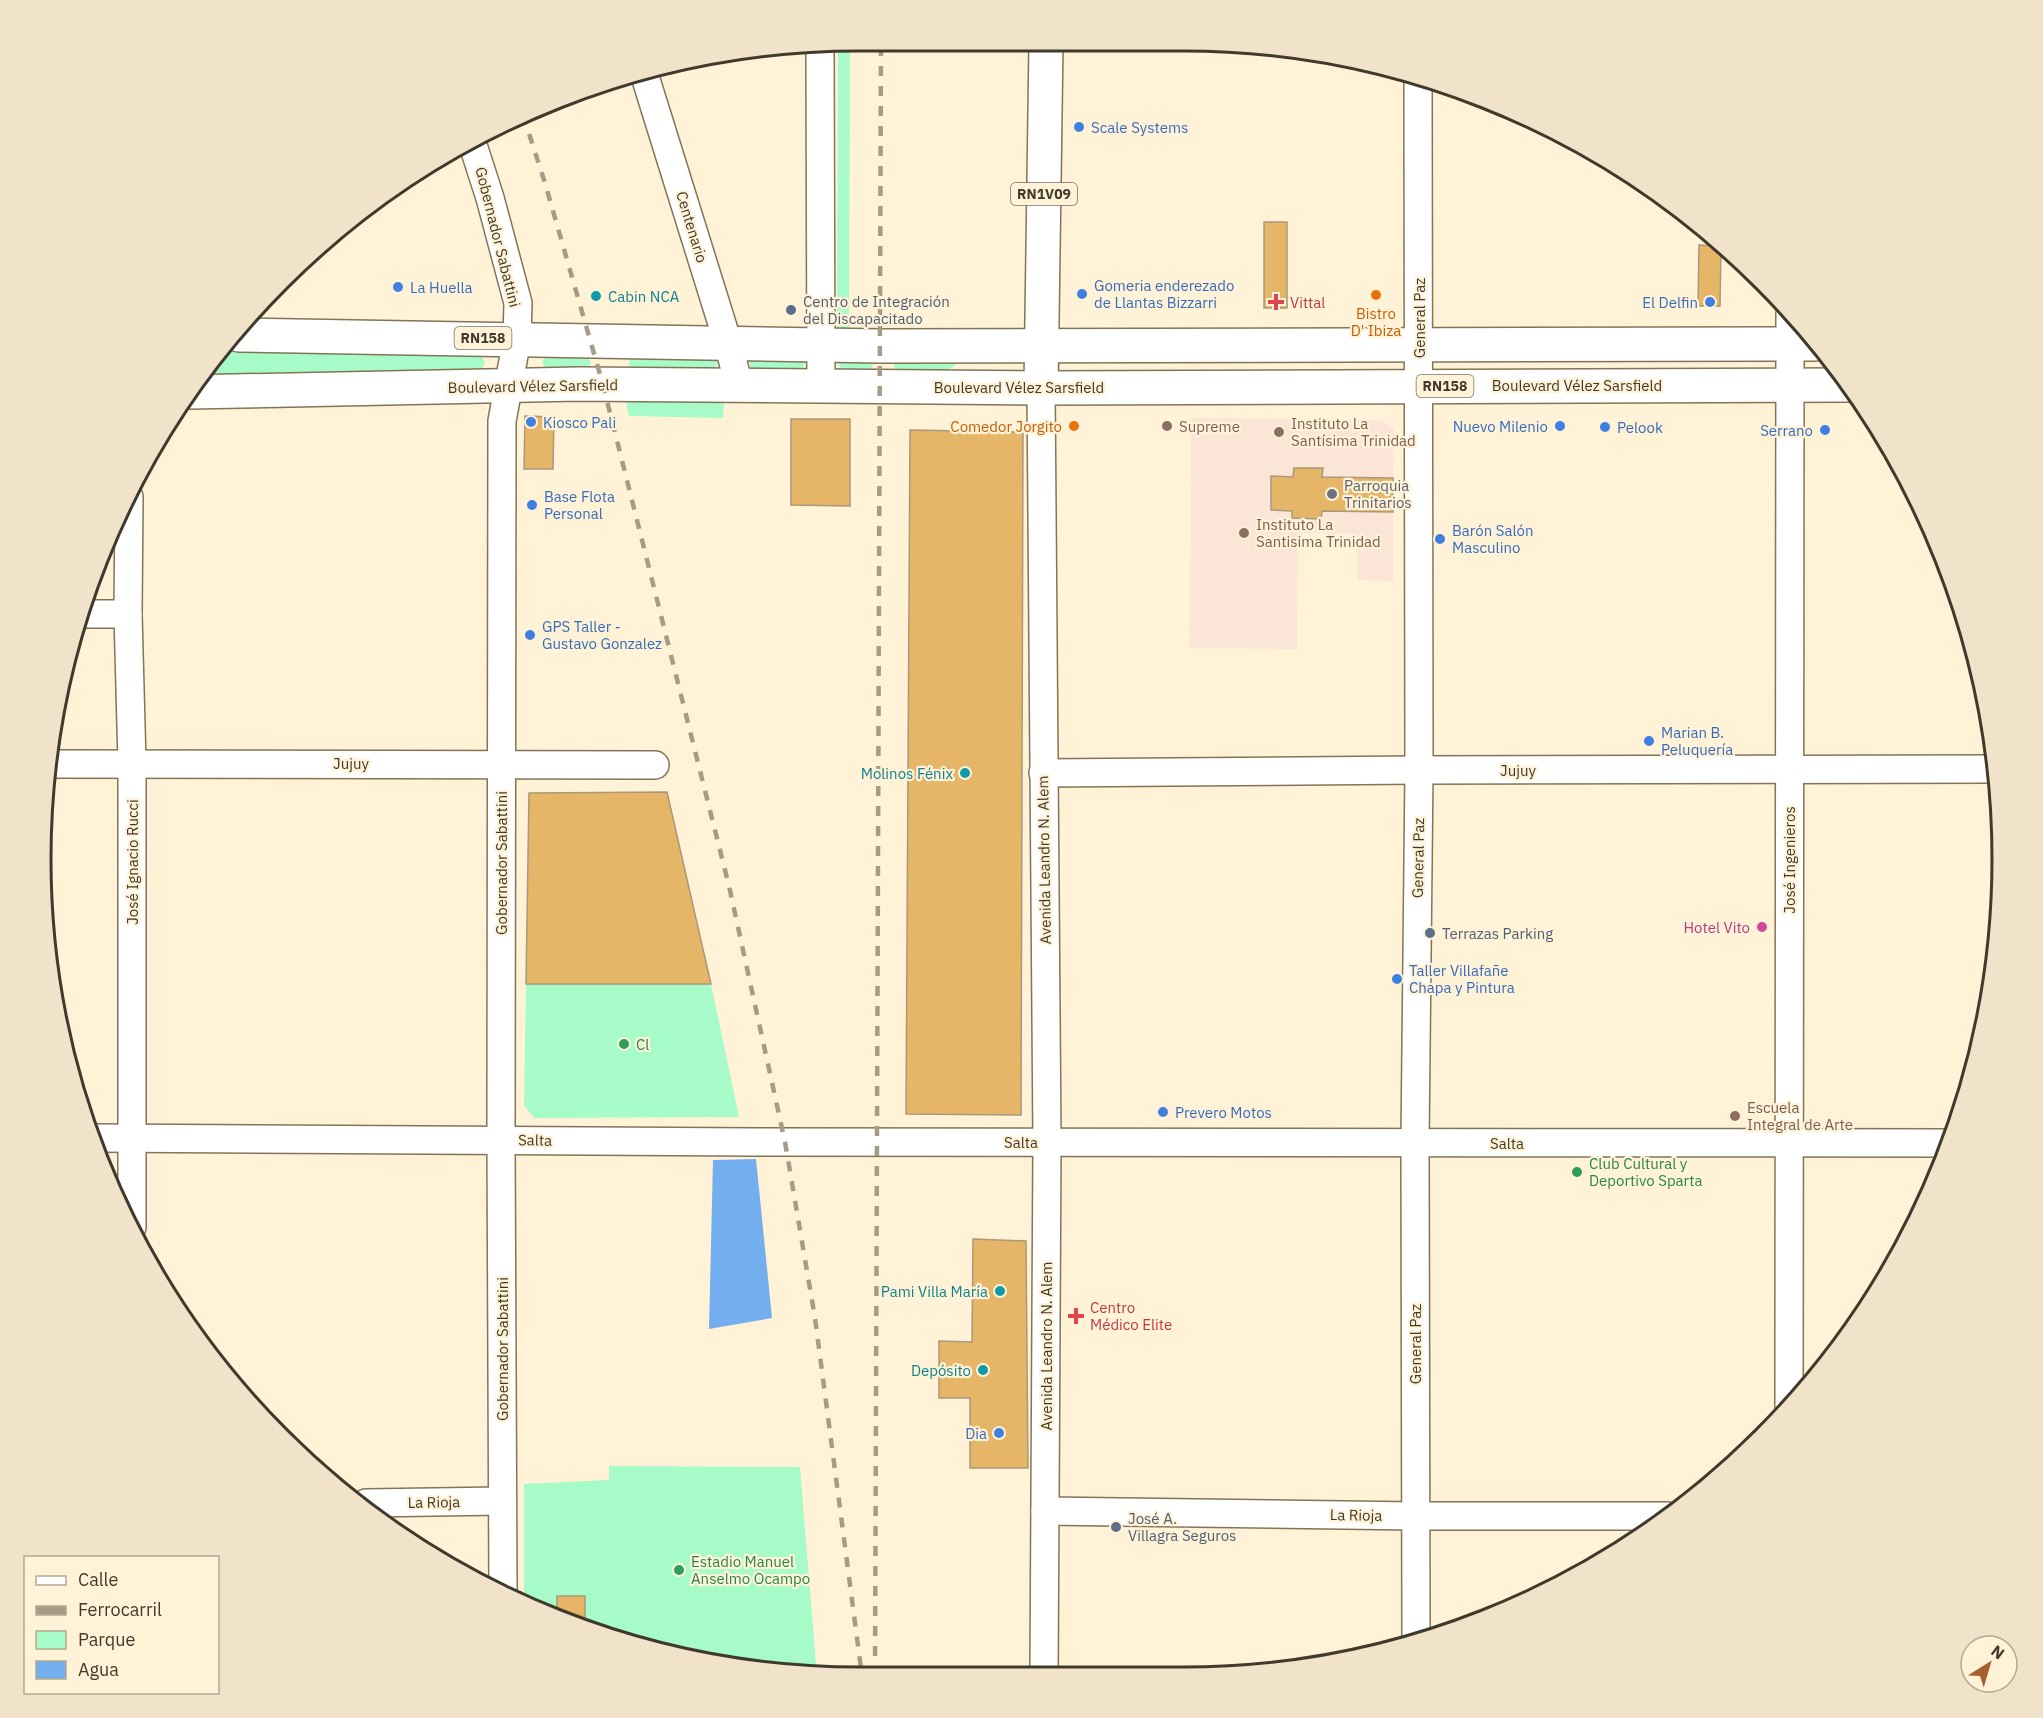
<svg xmlns="http://www.w3.org/2000/svg" width="2043" height="1718" viewBox="0 0 2043 1718" font-family="'IBM Plex Sans',sans-serif">
<style>
.education{fill:#fae5d6}
.green{fill:#a7fbc8}
.water{fill:#73aeee}
.building{fill:#e5b667;stroke:#ab987a;stroke-width:1.5}
.lines{fill:none;stroke-linecap:round;stroke-linejoin:round}
.minor-casing{stroke:#837456;stroke-width:30}
.major-casing{stroke:#837456;stroke-width:36}
.highway-casing{stroke:#837456;stroke-width:36}
.minor{stroke:#fff;stroke-width:27}
.major{stroke:#fff;stroke-width:33}
.highway{stroke:#fff;stroke-width:33}
.rail{stroke:#a59b86;stroke-width:4.5;stroke-dasharray:10 10;stroke-linecap:butt}
.shop-dot{fill:#3f7fe0;stroke:#fff2d7;stroke-width:2}
.food-dot{fill:#e8710a;stroke:#fff2d7;stroke-width:2}
.culture-dot{fill:#0f9aa8;stroke:#fff2d7;stroke-width:2}
.health-dot{fill:#e0444e;stroke:#fff2d7;stroke-width:2}
.service-dot{fill:#5c6f8a;stroke:#fff2d7;stroke-width:2}
.education-dot{fill:#8d6e63;stroke:#fff2d7;stroke-width:2}
.worship-dot{fill:#6b7280;stroke:#fff2d7;stroke-width:2}
.hotel-dot{fill:#d1479c;stroke:#fff2d7;stroke-width:2}
.leisure-dot{fill:#2e9e5b;stroke:#fff2d7;stroke-width:2}
.labels{text-anchor:middle;dominant-baseline:central;stroke-width:4.5;stroke-linejoin:round;paint-order:stroke}
.shield{fill:#fff2d7;stroke:#79715f;stroke-width:1.5}
.shield-label{font-size:14px;font-weight:bold;fill:#403a2c}
.shop-label{font-size:15px;fill:#366cbe;stroke:#fff2d7;text-anchor:start}
.street-label{font-size:15px;fill:#403a2c;stroke:#fff2d7}
.culture-label{font-size:15px;fill:#0d838f;stroke:#fff2d7;text-anchor:end}
.service-label{font-size:15px;fill:#4e5e75;stroke:#fff2d7;text-anchor:start}
.health-label{font-size:15px;fill:#be3a42;stroke:#fff2d7;text-anchor:start}
.food-label{font-size:15px;fill:#c56008;stroke:#fff2d7}
.education-label{font-size:15px;fill:#785e54;stroke:#fff2d7;text-anchor:start}
.worship-label{font-size:15px;fill:#5b616d;stroke:#fff2d7;text-anchor:start}
.hotel-label{font-size:15px;fill:#b23c85;stroke:#fff2d7;text-anchor:end}
.leisure-label{font-size:15px;fill:#27864d;stroke:#fff2d7;text-anchor:start}
.rim{fill:none;stroke:#403a2c;stroke-width:3}
</style>
<rect width="100%" height="100%" fill="#fff2d7"/>
<path class="education" d="M1191,418L1382,420L1394,430L1393,478L1322,477V468H1294L1293,477L1271,476V510L1292,511L1321,519L1322,511L1393,512V581L1357,580V534L1298,533L1297,649L1190,648Z"/>
<g class="green">
<path d="M850,42L849,335L837,330L838,43Z"/>
<path d="M230,345L480,351L485,363L479,375L201,378Z"/>
<path d="M545,356L587,357L591,362L588,368H546L542,363Z"/>
<path d="M630,357H716L718,363L713,370H632L629,366Z"/>
<path d="M803,357L805,363L801,371L751,369L749,359Z"/>
<path d="M873,359L872,370H842L838,364L839,360Z"/>
<path d="M894,361H969L957,364L944,372L897,370L894,367Z"/>
<path d="M624,393L723,399L724,402L723,418L629,416Z"/>
<path d="M526,984H711L739,1117L534,1118L524,1105Z"/>
<path d="M609,1466L800,1467L817,1676H805L596,1634L524,1602V1484L609,1480Z"/>
</g>
<path class="water" d="M756,1159L772,1318L709,1329L713,1160Z"/>
<g class="building">
<rect x="1264" y="222" width="23" height="86"/>
<path d="M1699,245L1721,246L1720,306H1698Z"/>
<path d="M525,416L554,417L553,469H524Z"/>
<path d="M791,419H850V506L791,505Z"/>
<path d="M910,430L1023,432L1021,1115L906,1114Z"/>
<path d="M1294,468H1323L1322,477L1393,478V512L1322,511L1321,519L1292,518V511L1271,510V476L1293,477Z"/>
<path d="M667,792L711,984H526L529,793Z"/>
<path d="M973,1239L1026,1241L1028,1468H970V1398H939V1341L972,1342Z"/>
<path d="M557,1596H585V1629L557,1616Z"/>
</g>
<g class="lines">
<defs>
<g id="minor">
<path d="M820,46L821,386"/>
<path d="M643,70L728,343L739,385"/>
<path d="M472,142L490,198L518,303L517,339L502,421L501,1139L503,1592"/>
<path d="M1041,388L1047,1142L1044,1677"/>
<path d="M129,497L128,614L132,763V1227"/>
<path d="M85,614H128"/>
<path d="M47,764L655,765"/>
<path d="M1043,773L1419,770L1994,769"/>
<path d="M94,1138L755,1142L1949,1143"/>
<path d="M1789,1406L1790,314"/>
<path d="M366,1503L502,1501"/>
<path d="M1045,1511L1416,1516H1667"/>
<path d="M1416,1640L1415,1142L1419,770L1418,77"/>
</g>
<path id="major" d="M1041,388L1046,44"/>
<g id="highway">
<path d="M239,335L880,346L1815,344"/>
<path d="M189,392L578,384L1041,388L1849,385"/>
</g>
</defs>
<use href="#minor" class="minor-casing"/>
<use href="#major" class="major-casing"/>
<use href="#highway" class="highway-casing"/>
<use href="#minor" class="minor"/>
<use href="#major" class="major"/>
<use href="#highway" class="highway"/>
<g class="rail">
<path d="M523,115L545,183L603,385L729,886L785,1142L815,1318L862,1676"/>
<path d="M875,1676L881,41"/>
</g>
</g>
<g class="shop-dot">
<circle cx="1079" cy="127" r="6"/>
<circle cx="398" cy="287" r="6"/>
<circle cx="1082" cy="294" r="6"/>
<circle cx="1710" cy="302" r="6"/>
<circle cx="531" cy="422" r="6"/>
<circle cx="1560" cy="426" r="6"/>
<circle cx="1605" cy="427" r="6"/>
<circle cx="1825" cy="430" r="6"/>
<circle cx="532" cy="505" r="6"/>
<circle cx="1440" cy="539" r="6"/>
<circle cx="530" cy="635" r="6"/>
<circle cx="1649" cy="741" r="6"/>
<circle cx="1397" cy="979" r="6"/>
<circle cx="1163" cy="1112" r="6"/>
<circle cx="999" cy="1433" r="6"/>
</g>
<g class="food-dot">
<circle cx="1376" cy="295" r="6"/>
<circle cx="1074" cy="426" r="6"/>
</g>
<g class="culture-dot">
<circle cx="596" cy="296" r="6"/>
<circle cx="965" cy="773" r="6"/>
<circle cx="1000" cy="1291" r="6"/>
<circle cx="983" cy="1370" r="6"/>
</g>
<g class="health-dot">
<path d="M1273 293h6v6h6v6h-6v6h-6v-6h-6v-6h6z"/>
<path d="M1073 1307h6v6h6v6h-6v6h-6v-6h-6v-6h6z"/>
</g>
<g class="service-dot">
<circle cx="791" cy="310" r="6"/>
<circle cx="1430" cy="933" r="6"/>
<circle cx="1116" cy="1527" r="6"/>
</g>
<g class="education-dot">
<circle cx="1167" cy="426" r="6"/>
<circle cx="1279" cy="432" r="6"/>
<circle cx="1244" cy="533" r="6"/>
<circle cx="1735" cy="1116" r="6"/>
</g>
<circle class="worship-dot" cx="1332" cy="494" r="6"/>
<circle class="hotel-dot" cx="1762" cy="927" r="6"/>
<g class="leisure-dot">
<circle cx="624" cy="1044" r="6"/>
<circle cx="1577" cy="1172" r="6"/>
<circle cx="679" cy="1570" r="6"/>
</g>
<g class="labels">
<g class="shield">
<rect x="1011" y="183" width="66" height="22" rx="4.5"/>
<rect x="454.5" y="327" width="57" height="22" rx="4.5"/>
<rect x="1416.5" y="375" width="57" height="22" rx="4.5"/>
</g>
<g class="shield-label">
<text x="1044" y="194">RN1V09</text>
<text x="483" y="338">RN158</text>
<text x="1445" y="386">RN158</text>
</g>
<g class="shop-label">
<text x="1091" y="127">Scale Systems</text>
<text x="1094" y="285">Gomeria enderezado<tspan x="1094" dy="17">de Llantas Bizzarri</tspan></text>
<text x="410" y="287">La Huella</text>
<text x="1698" y="302" text-anchor="end">El Delfin</text>
<text x="543" y="422">Kiosco Pali</text>
<text x="1548" y="426" text-anchor="end">Nuevo Milenio</text>
<text x="1617" y="427">Pelook</text>
<text x="1813" y="430" text-anchor="end">Serrano</text>
<text x="544" y="496">Base Flota<tspan x="544" dy="17">Personal</tspan></text>
<text x="1452" y="530">Barón Salón<tspan x="1452" dy="17">Masculino</tspan></text>
<text x="542" y="626">GPS Taller -<tspan x="542" dy="17">Gustavo Gonzalez</tspan></text>
<text x="1661" y="732">Marian B.<tspan x="1661" dy="17">Peluquería</tspan></text>
<text x="1409" y="970">Taller Villafañe<tspan x="1409" dy="17">Chapa y Pintura</tspan></text>
<text x="1175" y="1112">Prevero Motos</text>
<text x="987" y="1433" text-anchor="end">Dia</text>
</g>
<g class="street-label">
<text transform="translate(692 227) rotate(73)">Centenario</text>
<text transform="translate(498 237) rotate(76)">Gobernador Sabattini</text>
<text transform="translate(1419 318) rotate(-90)">General Paz</text>
<text x="1577" y="385">Boulevard Vélez Sarsfield</text>
<text transform="translate(533 386) rotate(-1)">Boulevard Vélez Sarsfield</text>
<text x="1019" y="387">Boulevard Vélez Sarsfield</text>
<text x="351" y="763">Jujuy</text>
<text x="1518" y="770">Jujuy</text>
<text transform="translate(1418 858) rotate(-89)">General Paz</text>
<text transform="translate(1044 860) rotate(-91)">Avenida Leandro N. Alem</text>
<text transform="translate(1789 860) rotate(-90)">José Ingenieros</text>
<text transform="translate(132 862) rotate(-90)">José Ignacio Rucci</text>
<text transform="translate(501 863) rotate(-90)">Gobernador Sabattini</text>
<text transform="translate(535 1140) rotate(1)">Salta</text>
<text x="1021" y="1142">Salta</text>
<text x="1507" y="1143">Salta</text>
<text transform="translate(1415 1344) rotate(-90)">General Paz</text>
<text transform="translate(1046 1346) rotate(-90)">Avenida Leandro N. Alem</text>
<text transform="translate(502 1349) rotate(-90)">Gobernador Sabattini</text>
<text transform="translate(434 1502) rotate(-1)">La Rioja</text>
<text transform="translate(1356 1515) rotate(1)">La Rioja</text>
</g>
<g class="culture-label">
<text x="608" y="296" text-anchor="start">Cabin NCA</text>
<text x="953" y="773">Molinos Fénix</text>
<text x="988" y="1291">Pami Villa María</text>
<text x="971" y="1370">Depósito</text>
</g>
<g class="service-label">
<text x="803" y="301">Centro de Integración<tspan x="803" dy="17">del Discapacitado</tspan></text>
<text x="1442" y="933">Terrazas Parking</text>
<text x="1128" y="1518">José A.<tspan x="1128" dy="17">Villagra Seguros</tspan></text>
</g>
<g class="health-label">
<text x="1290" y="302">Vittal</text>
<text x="1090" y="1307">Centro<tspan x="1090" dy="17">Médico Elite</tspan></text>
</g>
<g class="food-label">
<text x="1376" y="313">Bistro<tspan x="1376" dy="17">D' Ibiza</tspan></text>
<text x="1062" y="426" text-anchor="end">Comedor Jorgito</text>
</g>
<g class="education-label">
<text x="1291" y="423">Instituto La<tspan x="1291" dy="17">Santísima Trinidad</tspan></text>
<text x="1179" y="426">Supreme</text>
<text x="1256" y="524">Instituto La<tspan x="1256" dy="17">Santisima Trinidad</tspan></text>
<text x="1747" y="1107">Escuela<tspan x="1747" dy="17">Integral de Arte</tspan></text>
</g>
<g class="worship-label">
<text x="1344" y="485">Parroquia<tspan x="1344" dy="17">Trinitarios</tspan></text>
</g>
<g class="hotel-label">
<text x="1750" y="927">Hotel Vito</text>
</g>
<g class="leisure-label">
<text x="636" y="1044">Cl</text>
<text x="1589" y="1163">Club Cultural y<tspan x="1589" dy="17">Deportivo Sparta</tspan></text>
<text x="691" y="1561">Estadio Manuel<tspan x="691" dy="17">Anselmo Ocampo</tspan></text>
</g>
</g>
<path d="M0 0H2043V1718H0ZM859 51H1184A808 808 0 0 1 1992 859V859A808 808 0 0 1 1184 1667H859A808 808 0 0 1 51 859V859A808 808 0 0 1 859 51Z" fill="#f0e3c9" fill-rule="evenodd"/>
<path class="rim" d="M859 51H1184A808 808 0 0 1 1992 859V859A808 808 0 0 1 1184 1667H859A808 808 0 0 1 51 859V859A808 808 0 0 1 859 51Z"/>
<rect x="24" y="1556" width="195" height="138" fill="#fff2d7" stroke="#b3a893" stroke-width="1.5"/>
<rect x="36" y="1576" width="30" height="9" fill="#ffffff" stroke="#b3a893" stroke-width="1.5"/>
<text x="78" y="1586" font-size="18" fill="#403a2c">Calle</text>
<rect x="36" y="1606" width="30" height="9" fill="#a59b86" stroke="#b3a893" stroke-width="1.5"/>
<text x="78" y="1616" font-size="18" fill="#403a2c">Ferrocarril</text>
<rect x="36" y="1631" width="30" height="18" fill="#a7fbc8" stroke="#b3a893" stroke-width="1.5"/>
<text x="78" y="1646" font-size="18" fill="#403a2c">Parque</text>
<rect x="36" y="1661" width="30" height="18" fill="#73aeee" stroke="#b3a893" stroke-width="1.5"/>
<text x="78" y="1676" font-size="18" fill="#403a2c">Agua</text>
<g transform="translate(1989 1664) rotate(37)"><circle r="28" fill="#fff2d7" stroke="#b3a893" stroke-width="1.5"/>
<path d="M0-4.5L10 22L0 15L-10 22Z" fill="#a46130"/>
<text y="-9" font-size="16" font-weight="bold" text-anchor="middle" fill="#403a2c">N</text>
</g>
</svg>
